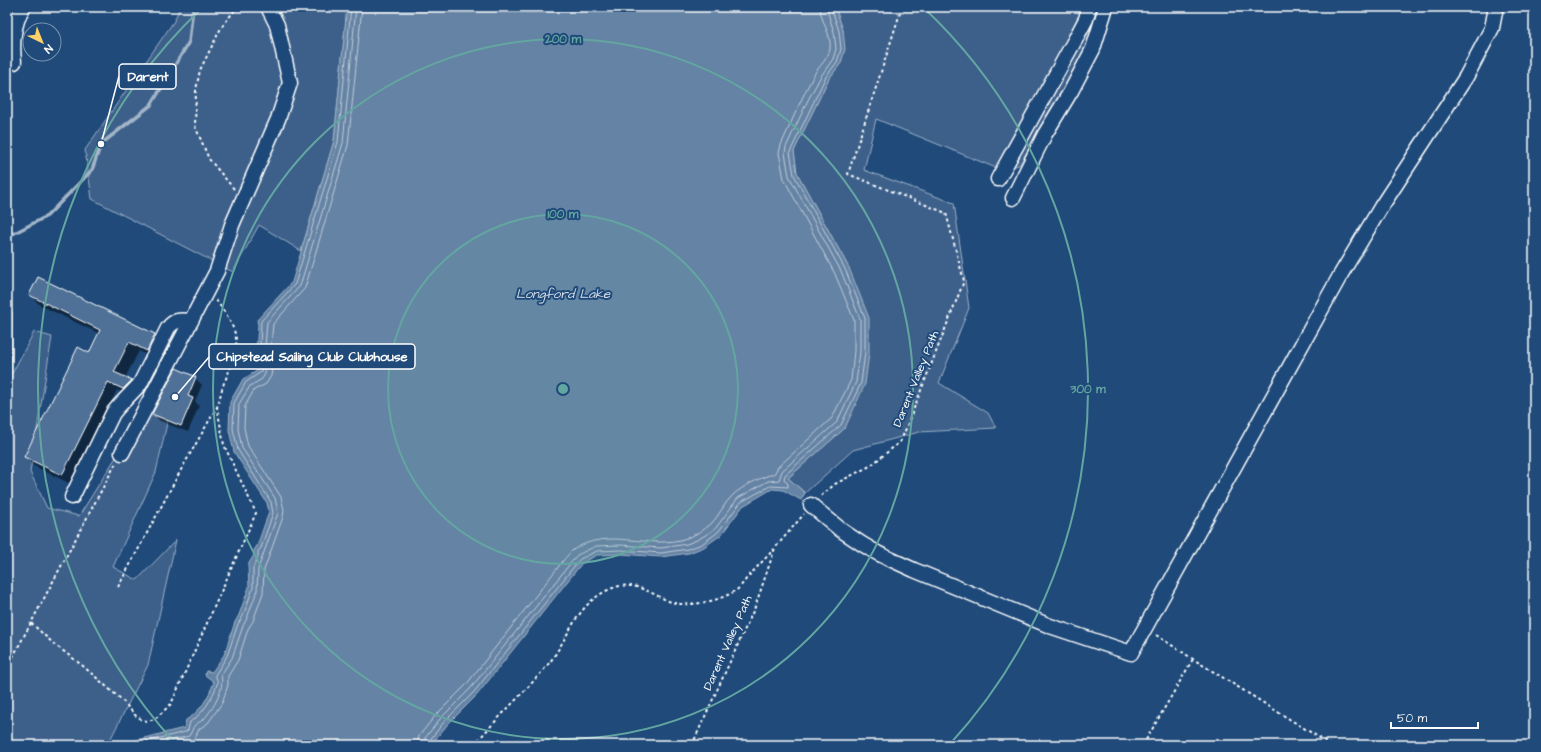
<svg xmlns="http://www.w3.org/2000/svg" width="1541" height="752" viewBox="0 0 1541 752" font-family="'Architects Daughter',sans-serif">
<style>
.green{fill:#3c618b;stroke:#9eb0c5}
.water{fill:#6583a4;stroke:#a3b5c8}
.shadow{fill:#0007}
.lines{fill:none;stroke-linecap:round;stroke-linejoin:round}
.shore{stroke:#c1cddb;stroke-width:1}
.stream{stroke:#a3b5c8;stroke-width:3.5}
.building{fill:#507197;stroke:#fff}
.minor-casing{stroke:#fff;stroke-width:17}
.path{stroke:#fff;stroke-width:2;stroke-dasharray:3 3;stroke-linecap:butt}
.minor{stroke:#1f4a7a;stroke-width:14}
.ring{fill:none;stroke:#63a6a1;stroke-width:2}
.labels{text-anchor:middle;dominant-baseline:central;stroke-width:4;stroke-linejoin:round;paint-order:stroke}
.street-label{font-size:12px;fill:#fff;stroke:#1f4a7a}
.water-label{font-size:13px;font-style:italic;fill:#d8e0e8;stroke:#1f4a7a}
.centre{fill:#63a6a1;stroke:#1f4a7a;stroke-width:2}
.ring-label{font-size:12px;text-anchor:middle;font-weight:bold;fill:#63a6a1;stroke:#1f4a7a;stroke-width:4;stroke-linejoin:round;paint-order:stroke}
.leader{fill:none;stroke:#fff;stroke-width:1.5}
.callout-dot{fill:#fff;stroke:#1f4a7a;stroke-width:1.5}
.callout{fill:#1f4a7a;stroke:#fff;stroke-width:1.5}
.callout-label{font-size:13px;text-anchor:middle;font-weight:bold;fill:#fff}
</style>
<rect width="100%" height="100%" fill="#1f4a7a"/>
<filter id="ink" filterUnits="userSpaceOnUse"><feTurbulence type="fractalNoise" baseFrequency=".025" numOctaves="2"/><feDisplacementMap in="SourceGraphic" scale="8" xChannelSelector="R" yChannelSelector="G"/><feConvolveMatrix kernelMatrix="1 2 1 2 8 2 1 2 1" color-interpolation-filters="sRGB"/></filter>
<g filter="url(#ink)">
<g class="green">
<path d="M180,7H347L334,141L301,251L259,225L233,272L92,199L85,150L174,21Z"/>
<path d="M835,7H1105L1082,60L1019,165L1001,170L876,119L864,170L954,203L969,308L939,383L988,413L996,428L919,432L853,450L805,493L788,478L845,428L849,268L797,173L794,151L828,80L841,63L843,30Z"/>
<path d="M34,332L52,337L30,472L47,508L79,516L143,414L168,419L156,472L113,567L137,580L176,540L148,665L110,740L103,745H7V383Z"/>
</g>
<path class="water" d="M347,7H835L843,30L845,49L841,63L828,80L794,151L797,173L849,268L869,318V353L865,384L845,428L788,478L805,493L801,500L783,490L772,489L743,506L721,535L704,547L689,553L661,557L621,554L597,555L582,563L477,695L447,725L431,745H116L184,728L186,720C201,711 208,698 214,682L205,675L206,671L212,672L224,655L235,622L239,615L249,587L248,565L254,555V550L257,546L269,512L267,503L234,452L229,430L230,402L243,379L257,371L259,354L256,353L258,325L257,320L292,282L334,141Z"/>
<g class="shadow">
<path d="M39,278L155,335L164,344L156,360L139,351L125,378L131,381L140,390L133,398L117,390L71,484L34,466L25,457L90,354L100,334L40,305L30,295Z"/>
<path d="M195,378L202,385L195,401L199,406L188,432L160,421L153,414Z"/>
</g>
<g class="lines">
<g class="shore">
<path d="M132,745L185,732L188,730L190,722C204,713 212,699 218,682L215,675L227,656L238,624L243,616L253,588V568L258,557V551L261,548L273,513L271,502L238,450L233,429L234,403L246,382L261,372L263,355L260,349L261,321L295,284L338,142L351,7"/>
<path d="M153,745L189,736C192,732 192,728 195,725C197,723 200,722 203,720C213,709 225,690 221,675L232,658L243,626L247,618L257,591L258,569L278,513L275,498L242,448L238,429L239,404L250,386L262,379L265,374L268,355L265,347L267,322L300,286L343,143L356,7"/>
<path d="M178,745L189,742L195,738L199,729L208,723L222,703L228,685V676L238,660L248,629L253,621L263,593L264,570L283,517L284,510L281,497L248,446L244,428L245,406L254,390L266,384L271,376L274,355L271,345L273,324L305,288L348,145L362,7"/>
<path d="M417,745L419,736L435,716L466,685L559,566C563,561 568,554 573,550C608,526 650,551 687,538C695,535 704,530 711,524C719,516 724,503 733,495C741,487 763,476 774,474L778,467L832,418L851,380L854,351V320L835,274L784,179L779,153L781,145C792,121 802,96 815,73C820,65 828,59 830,49C832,34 820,21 820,7"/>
<path d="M423,745L425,738L440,719L470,689L577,555L596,546L621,545L661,548L687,544L699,539L715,529L738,498L768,481L779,480L782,471L837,422L856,382L860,352V319L841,271L789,176L785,153L786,147L808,100L821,76L833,59L836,49L834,32L826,7"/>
<path d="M428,745L429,741L444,722L474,692L580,559L597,551L621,550L661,553L688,549L702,544L718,532L741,502L770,486L788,487V484L784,479L785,475L841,425L861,383L865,352V318L845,269L794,175L790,152L825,78L837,62L841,49L839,31L831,7"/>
</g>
<g class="stream">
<path d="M7,237L47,216L92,170L101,144L151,105L189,42L193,7"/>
<path d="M7,290L11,314L10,389L7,398"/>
</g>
</g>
<g class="building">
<path d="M38,277L155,334L147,351L129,342L114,372L132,380L123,389L108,382L62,475L24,457L78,347L89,353L100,330L29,295Z"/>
<path d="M176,368L196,377L188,396L193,398L181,426L152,414Z"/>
</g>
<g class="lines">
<defs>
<g id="minor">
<path d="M14,62C12,42 13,25 23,7"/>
<path d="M998,179L1075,40L1086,19L1089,7"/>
<path d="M1013,198L1045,134L1071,91L1093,49L1106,7"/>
<path d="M122,453L217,271L232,225L278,119L290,83L277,25L268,7"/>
<path d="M72,497L113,413L118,407L140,384L168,328C175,319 181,320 191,321"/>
<path d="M811,505L841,530L862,544L879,554L914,570L1050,626L1131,653L1341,274L1381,207L1466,77L1492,28L1496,7"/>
</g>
</defs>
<use href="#minor" class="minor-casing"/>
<g class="path">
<path d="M234,189L209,159L195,126L196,90L200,70L221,28L237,7"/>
<path d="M821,496L835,484L870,466L900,442L905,431L964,281L946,213L848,174L902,7"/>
<path d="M118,587L182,468L217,407C220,399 221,391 224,383C241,344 242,336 216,300"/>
<path d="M31,623L54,644L83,666L123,701L135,715L142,720L147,721L155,719L171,704L256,513L224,445L217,407"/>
<path d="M1156,635L1193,659L1331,745"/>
<path d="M7,668L116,463"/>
<path d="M474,745C497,718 523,694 546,667C568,641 575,605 608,590C632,578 649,593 671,602C688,608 720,601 735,591C740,588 743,583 747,578C756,568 765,559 774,549"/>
<path d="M692,745L755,607L775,548L804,514"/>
<path d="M1143,745L1193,659"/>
</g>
<use href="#minor" class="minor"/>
</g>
</g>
<circle cx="563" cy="389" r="175" fill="#63a6a1" fill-opacity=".12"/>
<g class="ring">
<circle cx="563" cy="389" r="175"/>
<circle cx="563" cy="389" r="350"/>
<path d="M176 744A525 525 0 0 1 202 8M924 8A525 525 0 0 1 950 744"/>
</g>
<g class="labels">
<g class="street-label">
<text transform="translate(916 379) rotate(-68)">Darent Valley Path</text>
<text transform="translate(728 643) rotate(-66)">Darent Valley Path</text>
</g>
<g class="water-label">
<text x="563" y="294">Longford Lake</text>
</g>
</g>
<circle cx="563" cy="389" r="6" class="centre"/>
<g class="ring-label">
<text x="563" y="43">200 m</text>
<text x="563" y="218">100 m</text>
<text x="1088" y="393">300 m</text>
</g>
<path class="leader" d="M101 144L119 76M175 397L209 357"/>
<g class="callout-dot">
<circle cx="101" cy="144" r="4"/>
<circle cx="175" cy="397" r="4"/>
</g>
<g class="callout">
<rect x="119" y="64" width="57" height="25" rx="4"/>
<rect x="209" y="344" width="206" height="25" rx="4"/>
</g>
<g class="callout-label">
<text x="148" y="81">Darent</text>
<text x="312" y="361">Chipstead Sailing Club Clubhouse</text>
</g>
<rect width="1541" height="752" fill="none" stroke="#1f4a7a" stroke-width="24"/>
<rect x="12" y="12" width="1517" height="728" fill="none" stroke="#fff" stroke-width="1.5" filter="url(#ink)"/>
<g transform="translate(42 42) rotate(137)"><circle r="19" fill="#1f4a7a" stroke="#7992af"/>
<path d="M0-3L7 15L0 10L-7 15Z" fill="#ffd166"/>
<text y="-6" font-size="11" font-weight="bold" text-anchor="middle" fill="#ffffff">N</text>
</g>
<path d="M1391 722v6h87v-6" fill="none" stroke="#ffffff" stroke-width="2"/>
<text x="1397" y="722" font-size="12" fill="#ffffff" stroke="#1f4a7a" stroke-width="3" paint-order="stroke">50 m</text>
</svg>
